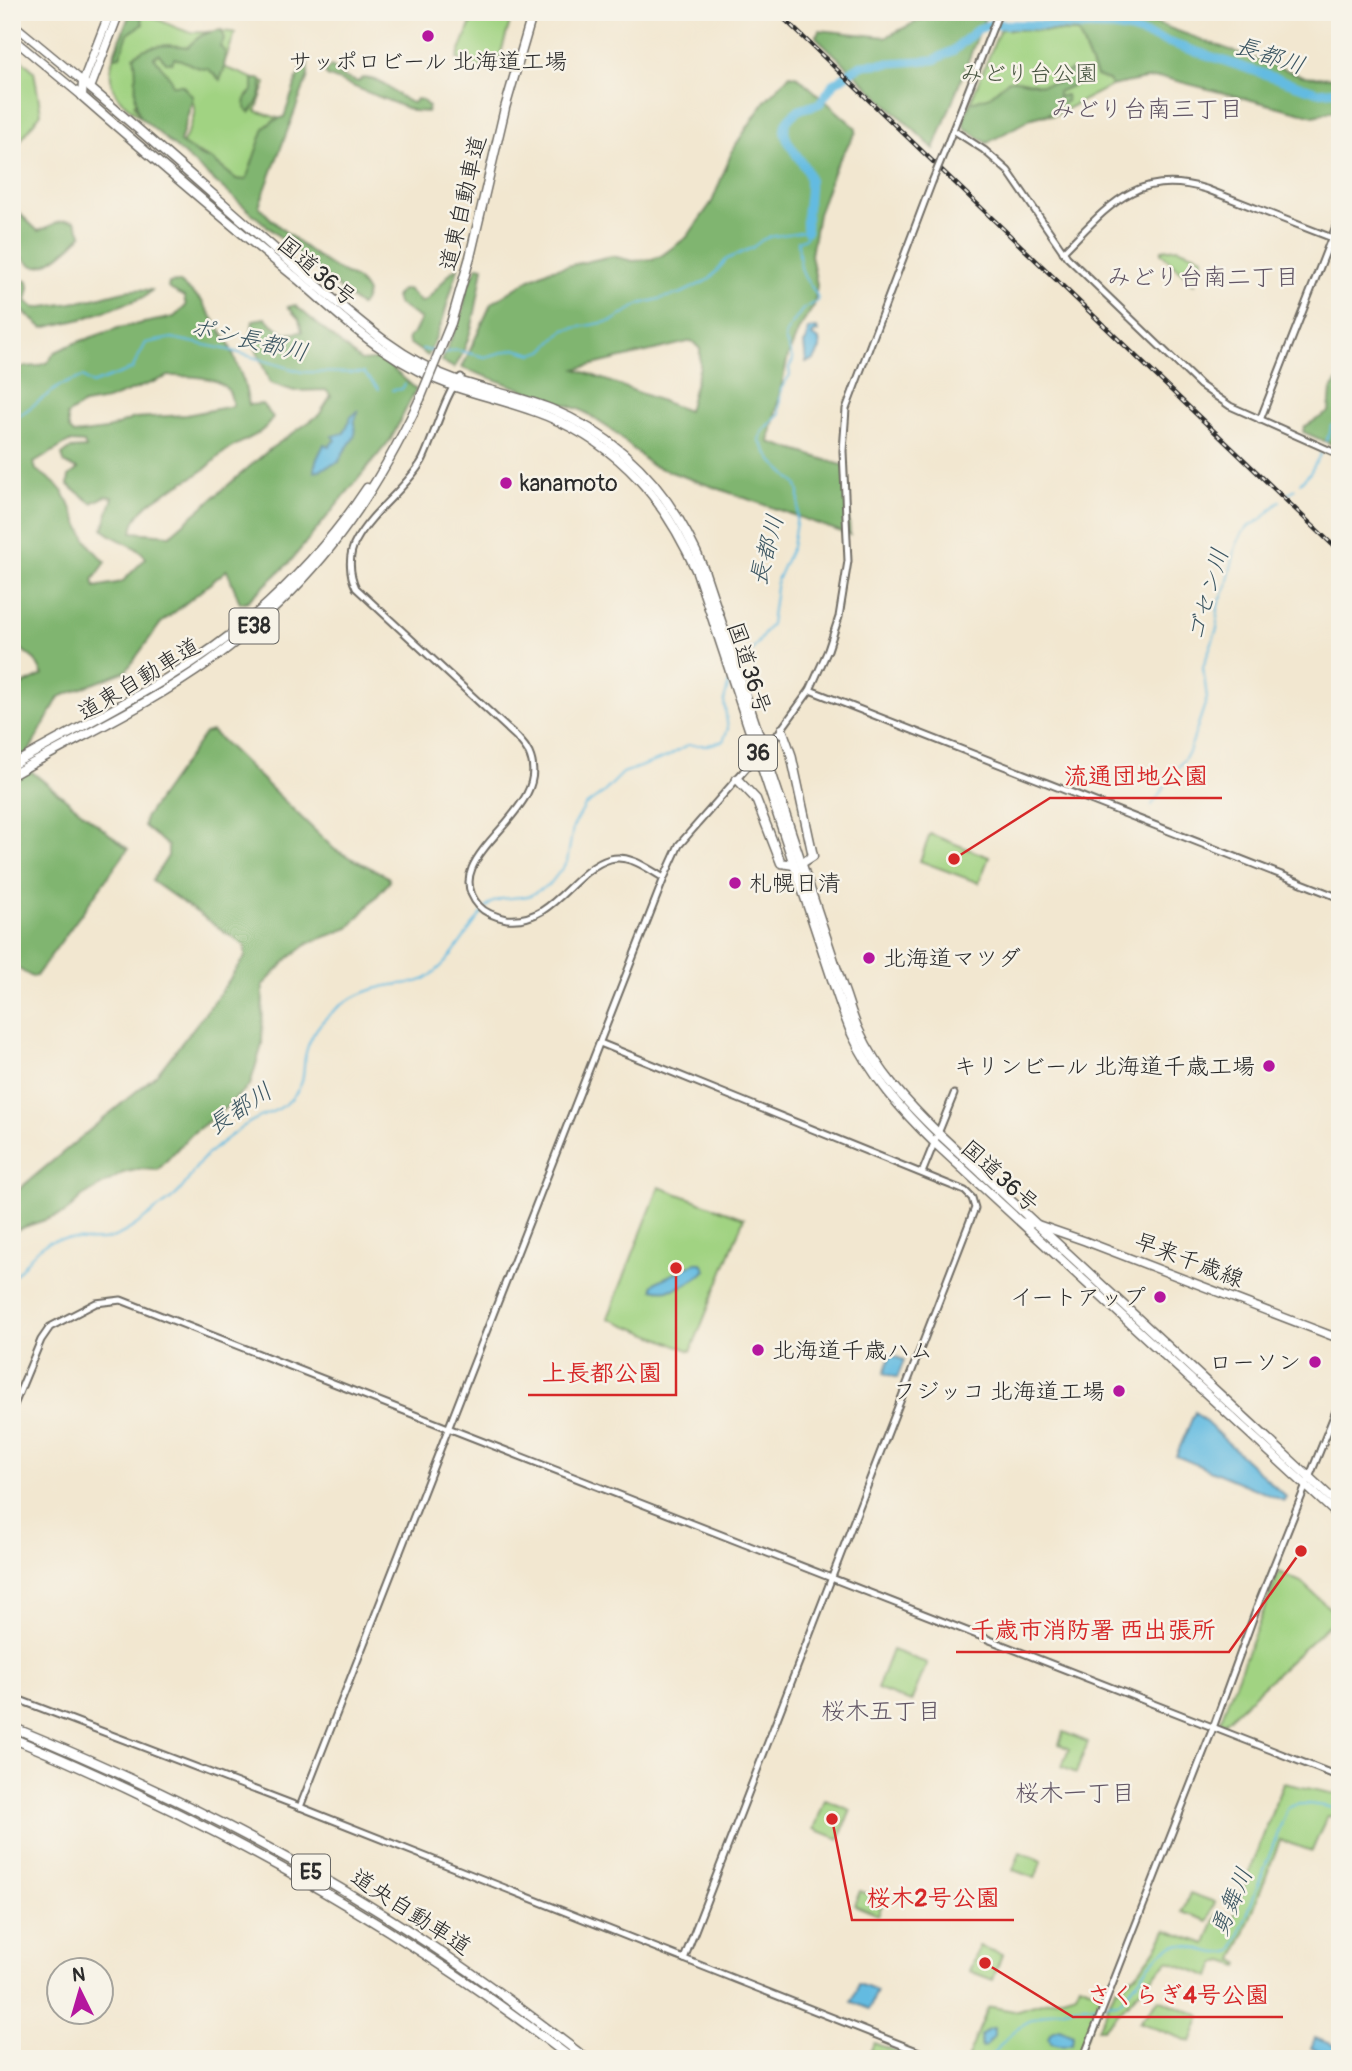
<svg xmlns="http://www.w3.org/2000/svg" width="1352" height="2071" viewBox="0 0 1352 2071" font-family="Pangolin,'Klee One',sans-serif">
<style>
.green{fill:#a1d382;stroke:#667f56;stroke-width:2}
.forest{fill:#80b570;stroke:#56704e;stroke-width:2;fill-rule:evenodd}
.water{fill:#64bbe1;stroke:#487386;stroke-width:2}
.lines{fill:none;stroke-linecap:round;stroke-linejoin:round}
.stream{stroke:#64bbe1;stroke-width:2}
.river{stroke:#64bbe1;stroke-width:9}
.minor-casing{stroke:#716d65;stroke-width:9}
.major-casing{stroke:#716d65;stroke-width:10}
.highway-casing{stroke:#716d65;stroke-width:11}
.minor{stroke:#fff;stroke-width:5}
.major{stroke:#fff;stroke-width:7}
.highway{stroke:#fff;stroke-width:8}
.rail-casing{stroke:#2b2b2b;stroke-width:4.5}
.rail{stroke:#f7f3e8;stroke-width:2;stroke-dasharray:5;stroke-linecap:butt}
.minor-bridge-casing{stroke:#716d65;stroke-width:9;stroke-linecap:butt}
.highway-bridge-casing{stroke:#716d65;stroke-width:11;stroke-linecap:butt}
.minor-bridge{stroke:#fff;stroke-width:5}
.highway-bridge{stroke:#fff;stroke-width:8}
.poi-dot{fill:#b5179e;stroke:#f7f3e8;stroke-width:2.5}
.labels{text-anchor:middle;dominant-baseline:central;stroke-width:5;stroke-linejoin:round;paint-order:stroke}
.shield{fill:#f7f3e8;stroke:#686764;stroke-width:2}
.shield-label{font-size:21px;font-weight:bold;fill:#2b2b2b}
.poi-label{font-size:23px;fill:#2b2b2b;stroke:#f7f3e8;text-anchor:start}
.park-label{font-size:23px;fill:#485541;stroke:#f7f3e8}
.street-label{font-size:23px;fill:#2b2b2b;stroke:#f7f3e8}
.water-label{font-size:24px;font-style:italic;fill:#3c5662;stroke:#f7f3e8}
.neighbourhood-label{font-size:24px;fill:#625665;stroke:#f7f3e8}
.leader{fill:none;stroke:#d62828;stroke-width:2.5}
.callout-dot{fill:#d62828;stroke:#f7f3e8;stroke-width:2.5}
.callout-label{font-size:24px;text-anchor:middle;font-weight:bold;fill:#d62828;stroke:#f7f3e8;stroke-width:5;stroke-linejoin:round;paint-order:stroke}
</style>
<rect width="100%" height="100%" fill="#f7f3e8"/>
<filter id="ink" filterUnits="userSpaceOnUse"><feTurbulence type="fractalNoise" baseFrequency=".0143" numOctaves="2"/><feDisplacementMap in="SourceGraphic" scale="14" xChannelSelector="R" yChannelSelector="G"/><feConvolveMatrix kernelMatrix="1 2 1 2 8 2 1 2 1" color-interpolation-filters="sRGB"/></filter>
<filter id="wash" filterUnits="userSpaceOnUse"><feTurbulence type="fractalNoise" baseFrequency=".00686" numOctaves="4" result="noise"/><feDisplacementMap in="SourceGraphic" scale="28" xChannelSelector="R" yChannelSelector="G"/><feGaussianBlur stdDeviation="1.57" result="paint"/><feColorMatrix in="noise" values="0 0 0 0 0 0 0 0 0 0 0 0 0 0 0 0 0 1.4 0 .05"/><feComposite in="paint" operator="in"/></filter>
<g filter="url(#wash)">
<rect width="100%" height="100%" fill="#f2e7d0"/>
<g class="green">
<path d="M131,12C152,12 169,28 190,32C205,34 220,28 235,33L223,67L266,83L256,111L284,120L246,182L239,181L211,159L182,145C193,120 203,108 182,85L134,104L140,117C133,111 125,105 119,98C98,74 122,36 131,12Z"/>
<path d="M475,12H513L495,73L457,59Z"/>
<path d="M1000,29L1078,32L1096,76L1109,80L1111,86L1053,116C1033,111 1005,133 987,143L965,128L963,120Z"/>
<path d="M12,51L34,71L41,113L12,152Z"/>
<path d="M1177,248L1203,257L1194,284L1161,253L1162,250Z"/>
<path d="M930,834L989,857L979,883L920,861Z"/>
<path d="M659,1187L744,1218L691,1351L608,1318Z"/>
<path d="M1279,1572L1301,1582L1338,1616L1224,1723L1220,1721Z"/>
<path d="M892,1650L927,1663L911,1702L877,1689Z"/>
<path d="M1063,1732L1088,1742L1076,1773L1062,1767L1069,1749L1059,1744Z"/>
<path d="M1283,1783L1340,1795V1817L1327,1816L1312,1851L1280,1840L1234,1960L1240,1963L1239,1966L1224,1961L1216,1963L1211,1977L1168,1961L1103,2029H1098L1116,1987L1120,1988C1139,1972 1156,1953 1166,1930L1206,1944L1217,1914L1232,1919Z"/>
<path d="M825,1800L851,1810L839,1839L814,1829Z"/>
<path d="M1020,1852L1042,1861L1035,1878L1013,1870Z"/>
<path d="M860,1891L884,1900L878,1915L854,1905Z"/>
<path d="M1190,1893L1215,1902L1208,1921L1182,1912Z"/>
<path d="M979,1946L1002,1954L993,1980L969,1971Z"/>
<path d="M1080,1984L1103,1994L1077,2059H967L988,2008L993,2007L1014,2011L1076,1993Z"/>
<path d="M1159,1999L1201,2016L1191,2042L1139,2022Z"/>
<path d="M874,2043L915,2059H867Z"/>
</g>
<g class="forest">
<path d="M936,12H987L934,149L816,37L819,30L886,37Z"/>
<path d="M1071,12H1118L1144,19L1303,76L1331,78L1340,76V109L1314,116L1165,78L1145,79L1111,86L1109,80L1096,76L1078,32L1044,31L1056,18Z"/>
<path d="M140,15L143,24L128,34L120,56L114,57L129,16Z"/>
<path d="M222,30L224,40L220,46L225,51L224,70L220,80L208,69C196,70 186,60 174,58L172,63L166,62L159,54L154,57L171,79L172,85H182L193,97L180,142L201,156L211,159L236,179L246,180L264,128L273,121L284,117L302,65L308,64V76L259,206C279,230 307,250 333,267C347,276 359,276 367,293L364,302L360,306L140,117C131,97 139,77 134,56C148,43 170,44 188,47C199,35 206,32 222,30Z"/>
<path d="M331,66C336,69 336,73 341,76C346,79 352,79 358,82L362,78C384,76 394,98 413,103L417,99L422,100L429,107L427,112L414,111L327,76L325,72Z"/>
<path d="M1071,70L1078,83L1058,92V97L1066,95L1067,101L1048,114L1032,118L987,143L965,128L963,120L971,102L990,96L1009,80H1018L1041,85L1061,82L1063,75Z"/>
<path d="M790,75L798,77L856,128V132L835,167L818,214L811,255L817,285L814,306L799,329L788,356L769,442L845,466L850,535L651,465L613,431L581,410L462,368L491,304L530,279L549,270L612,256L633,261L652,259L661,256L687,237L712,202L733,149L765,101ZM692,341L700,349V366L688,411L576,369Z"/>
<path d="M253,79H261C265,89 257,105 250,113L245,108L246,97L253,90Z"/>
<path d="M12,206L38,231C54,226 57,218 75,221L82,235C73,245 48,269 34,266C26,264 18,252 12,246Z"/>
<path d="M478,266L483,267C478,297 472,344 454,368L442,361L463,311L467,286Z"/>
<path d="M458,268L442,322L428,356L409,343L408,338L414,333L421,319L398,304L395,297L400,291L408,289L421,302L427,300L453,270Z"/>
<path d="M21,280L28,281L29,288L26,301L35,308C55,305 77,303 97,298C121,292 127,288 152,290L145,297L82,319L43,328L14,304L15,283Z"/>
<path d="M179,282L201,300L228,342L244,382L249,405L262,404L273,417C262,437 244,439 226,451C218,456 212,464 205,469C182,487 136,499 132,532L170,535L270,449L319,415L331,396L326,390L294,391L270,383L251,337L253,320L265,318L285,334L302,332L299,319L288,307L295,305L361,361L381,359L416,389L391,439L289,563L248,601L240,603L227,570L161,623L126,671L59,697L22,764L128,849L36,976L32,977L12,965V690L43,675L35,660L12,642V526L16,528L12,519V368L38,366L48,362L55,352L75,343L118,328L174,317L186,306L184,297L168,288L169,283ZM169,376C187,376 216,375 228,390C231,394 232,401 233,406L186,415L134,418L106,430L74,434L69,429L67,415L84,404L107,400ZM69,442L84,443L86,448L70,449L62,455L65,464L78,469L69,476L68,485L92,503L106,496L113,497L103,529C117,543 135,542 146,558L122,582L95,587L93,580L106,562C78,539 80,518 62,491C55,482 46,476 36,470L34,463Z"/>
<path d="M1340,378V448L1303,432L1304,427L1329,412L1331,390Z"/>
<path d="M212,731L335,850L379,872L388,877L390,881L349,928L309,943L289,958L263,985L262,1045L250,1085L222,1111L189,1136L158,1170L140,1169L123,1173L82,1197L65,1213L13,1231L12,1195L157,1074L213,1003L245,957V946L152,881L168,856V846L144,826L145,818L205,733Z"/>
</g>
<g class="water">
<path d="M817,328L818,332L814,333L812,336L819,340L820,349L814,360L806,362L804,343L806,341L808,329Z"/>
<path d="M359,410L354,423C361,440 342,447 339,462L314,472C314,460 320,454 324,444L329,446L335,440L332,436L344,433L351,417Z"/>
<path d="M696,1263H702L706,1270C694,1282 670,1295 653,1289V1286L656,1282Z"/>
<path d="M891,1355L904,1360L897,1378L884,1373Z"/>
<path d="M1195,1412L1286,1497L1284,1501L1176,1456Z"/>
<path d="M859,1984L877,1991L869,2009L852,2002Z"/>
<path d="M994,2028V2036L986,2046L981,2047V2035L988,2029Z"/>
<path d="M1059,2029L1073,2035L1072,2044L1063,2046L1051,2043L1049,2038L1052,2032Z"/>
<path d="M1315,2038L1338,2047L1334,2057L1311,2048Z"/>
</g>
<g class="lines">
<g class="stream">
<path d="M422,349L436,352"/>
<path d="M441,354L456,350L485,357L515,349L533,354L543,351L564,330L612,321L640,304L682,293L710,279L727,259L752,248L762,240L769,237L806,231"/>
<path d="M392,390L402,389L405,384"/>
<path d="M12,421L61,385L83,377L92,384L132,369L146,343L172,338L229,350L302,372L364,373L379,389"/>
<path d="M1326,441L1330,433L1331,425L1340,423"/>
<path d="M1300,483L1310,473L1321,453"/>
<path d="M1288,494L1295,489"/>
<path d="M743,664L771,624L777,580L792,547L799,504V491L796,484L773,462L759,440L763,431L780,414L779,411L781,389L790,375L789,368L793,360L785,339L786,333L802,310L818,301C817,291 812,289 807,281C799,270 799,254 798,241L806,238L807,231"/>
<path d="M1152,805L1189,752L1207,698L1203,667L1217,629L1218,605L1227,585L1236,546L1242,533L1249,526L1261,520L1280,501"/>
<path d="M486,908L491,903L501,899L529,896L550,884L567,862L573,827L585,806L603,793L623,773L667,757L688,745H708L723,741L728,729L724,701L729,682"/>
<path d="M12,1278C24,1268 31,1252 45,1244C65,1233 87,1244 108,1239C125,1235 143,1220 157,1209C164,1205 172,1199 178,1193C193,1177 194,1164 215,1148C224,1141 234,1133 244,1126C267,1110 283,1115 299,1088C305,1079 303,1067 305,1057C308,1041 316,1027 328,1016C345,999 370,988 393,985C403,983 416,984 425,979C450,965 464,934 483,912"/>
<path d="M990,2059C997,2050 1003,2040 1012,2033C1041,2007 1080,2006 1117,2003C1136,1990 1154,1947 1178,1945C1198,1944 1211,1958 1233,1951L1287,1809C1299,1799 1325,1807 1340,1809"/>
</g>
<path class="river" d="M807,231C804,213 812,195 809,177C804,155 766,133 796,112C802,107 813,107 820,103L833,84L861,65L934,60L954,50L978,29L992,24L1114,27L1131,30L1318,92L1340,90"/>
</g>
</g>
<g filter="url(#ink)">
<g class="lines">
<defs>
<g id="minor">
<path d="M1332,12L1340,15"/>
<path d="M953,130L984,150L1008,171L1067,257L1200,385L1230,406L1340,455"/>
<path d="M945,150L999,12"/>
<path d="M1063,252C1108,207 1136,168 1206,189L1340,241"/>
<path d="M461,377C446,390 433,440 422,461C405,490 372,511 356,541C348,554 349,574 356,588L508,729C516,736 524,743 529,753C556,813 434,855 479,906C486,914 497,917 507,919C554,924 572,870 610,859C630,854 648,869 664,878"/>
<path d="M1260,420L1340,216"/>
<path d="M810,690L1340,898"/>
<path d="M775,738L810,690L828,650L839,617L848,561L843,451L846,409L932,182"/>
<path d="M600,1043L965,1191L972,1198L975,1208L684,1959"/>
<path d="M922,1173L954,1094"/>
<path d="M12,1410L41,1340L50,1327L96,1303L121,1300L1340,1777"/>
<path d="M12,1697L300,1807L937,2059"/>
<path d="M300,1807L664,878L679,845L749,765"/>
<path d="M1083,2059L1213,1728L1259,1602L1340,1401"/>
</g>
<g id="major">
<path d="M12,23L87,85"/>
<path d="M12,38L82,96"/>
<path d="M1022,1222L1036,1224L1085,1241L1340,1339"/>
</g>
<g id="highway">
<path d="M110,12L83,82L82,96C154,159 226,221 300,281C327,304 352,329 381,348C404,364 430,378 456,387C486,397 518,404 547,416C622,447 665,500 697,572L833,982C839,1000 845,1018 852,1034C872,1077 902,1111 935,1143L1340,1517"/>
<path d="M119,12L90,88C158,145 224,205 291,263C322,289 352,317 385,341C407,357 433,372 459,381C489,391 521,397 551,409C626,440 674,496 704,570L842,985C848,1000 852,1017 859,1031C878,1072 907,1103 939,1134L1340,1506"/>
<path d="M451,323L470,257L505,108L533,12"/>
<path d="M782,729L791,754L813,856L802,863"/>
<path d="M12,765C94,718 182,678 254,616C296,579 336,535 367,488"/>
<path d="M12,775C78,737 149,705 210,661C309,589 368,509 420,399"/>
<path d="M737,779L756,799L781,863L794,865"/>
<path d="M12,1727C158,1787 301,1858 432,1946C485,1981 536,2020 587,2059"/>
<path d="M12,1738C212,1821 401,1926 572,2059"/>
</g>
</defs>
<use href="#minor" class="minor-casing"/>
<use href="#major" class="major-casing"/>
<use href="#highway" class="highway-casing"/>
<use href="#minor" class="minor"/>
<use href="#major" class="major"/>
<use href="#highway" class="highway"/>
<defs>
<path id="rail" d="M777,12L1340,552"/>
</defs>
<use href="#rail" class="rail-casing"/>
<use href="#rail" class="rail"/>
<defs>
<g id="minor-bridge">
<path d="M932,182L945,150"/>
<path d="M749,765L775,738"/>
</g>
<path id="highway-bridge" d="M420,399L451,323"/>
</defs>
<use href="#minor-bridge" class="minor-bridge-casing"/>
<use href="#highway-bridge" class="highway-bridge-casing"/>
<use href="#minor-bridge" class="minor-bridge"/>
<use href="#highway-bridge" class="highway-bridge"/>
</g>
</g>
<g class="poi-dot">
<circle cx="428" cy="36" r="7"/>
<circle cx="506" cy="483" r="7"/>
<circle cx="735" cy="883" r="7"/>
<circle cx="869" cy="958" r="7"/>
<circle cx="1269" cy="1066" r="7"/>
<circle cx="1160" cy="1297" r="7"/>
<circle cx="758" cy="1350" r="7"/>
<circle cx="1315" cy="1362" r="7"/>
<circle cx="1119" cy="1391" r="7"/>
</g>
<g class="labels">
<g class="shield">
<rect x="229.5" y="608.5" width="49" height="35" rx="5"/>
<rect x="739" y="735.5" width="38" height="35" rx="5"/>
<rect x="292" y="1854.5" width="38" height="35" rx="5"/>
</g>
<g class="shield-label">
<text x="254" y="626">E38</text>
<text x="758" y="753">36</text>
<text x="311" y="1872">E5</text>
</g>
<g class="poi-label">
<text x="428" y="61" text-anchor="middle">サッポロビール 北海道工場</text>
<text x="520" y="483">kanamoto</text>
<text x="749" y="883">札幌日清</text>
<text x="883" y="958">北海道マツダ</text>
<text x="1255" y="1066" text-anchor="end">キリンビール 北海道千歳工場</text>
<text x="1146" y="1297" text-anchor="end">イートアップ</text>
<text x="772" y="1350">北海道千歳ハム</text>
<text x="1301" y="1362" text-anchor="end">ローソン</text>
<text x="1105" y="1391" text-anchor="end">フジッコ 北海道工場</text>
</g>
<g class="park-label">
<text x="1029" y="73">みどり台公園</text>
</g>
<g class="street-label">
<text transform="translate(463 203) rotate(-77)">道東自動車道</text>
<text transform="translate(317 271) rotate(40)">国道36号</text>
<text transform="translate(749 668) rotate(72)">国道36号</text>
<text transform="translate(139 679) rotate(-31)">道東自動車道</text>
<text transform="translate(1000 1176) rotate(42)">国道36号</text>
<text transform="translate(1189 1260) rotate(21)">早来千歳線</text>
<text transform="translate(411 1912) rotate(33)">道央自動車道</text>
</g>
<g class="water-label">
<text transform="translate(1270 56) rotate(18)">長都川</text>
<text transform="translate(249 340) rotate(13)">ポシ長都川</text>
<text transform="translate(767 550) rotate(-75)">長都川</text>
<text transform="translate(1208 595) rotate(-74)">ゴセン川</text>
<text transform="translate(240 1109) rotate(-34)">長都川</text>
<text transform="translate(1232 1902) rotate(-67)">勇舞川</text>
</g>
<g class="neighbourhood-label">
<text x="1147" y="109">みどり台南三丁目</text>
<text x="1203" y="277">みどり台南二丁目</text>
<text x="881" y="1711">桜木五丁目</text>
<text x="1075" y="1793">桜木一丁目</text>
</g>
</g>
<path class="leader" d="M954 859L1050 798H1222M676 1268L676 1395H528M1301 1551L1229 1652H956M832 1819L852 1920H1014M985 1963L1073 2017H1283"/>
<g class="callout-dot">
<circle cx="954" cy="859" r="7"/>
<circle cx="676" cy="1268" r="7"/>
<circle cx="1301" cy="1551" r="7"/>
<circle cx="832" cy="1819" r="7"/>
<circle cx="985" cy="1963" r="7"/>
</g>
<g class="callout-label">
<text x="1136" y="784">流通団地公園</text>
<text x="602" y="1381">上長都公園</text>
<text x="1093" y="1638">千歳市消防署 西出張所</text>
<text x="933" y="1906">桜木2号公園</text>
<text x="1178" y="2003">さくらぎ4号公園</text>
</g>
<rect width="1352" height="2071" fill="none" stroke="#f7f3e8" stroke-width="42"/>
<g transform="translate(80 1991) rotate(355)"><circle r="33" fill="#f7f3e8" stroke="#a5a39c" stroke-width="2"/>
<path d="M0-5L12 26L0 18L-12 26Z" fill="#b5179e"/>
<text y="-10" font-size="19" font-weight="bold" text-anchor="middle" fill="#2b2b2b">N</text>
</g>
</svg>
